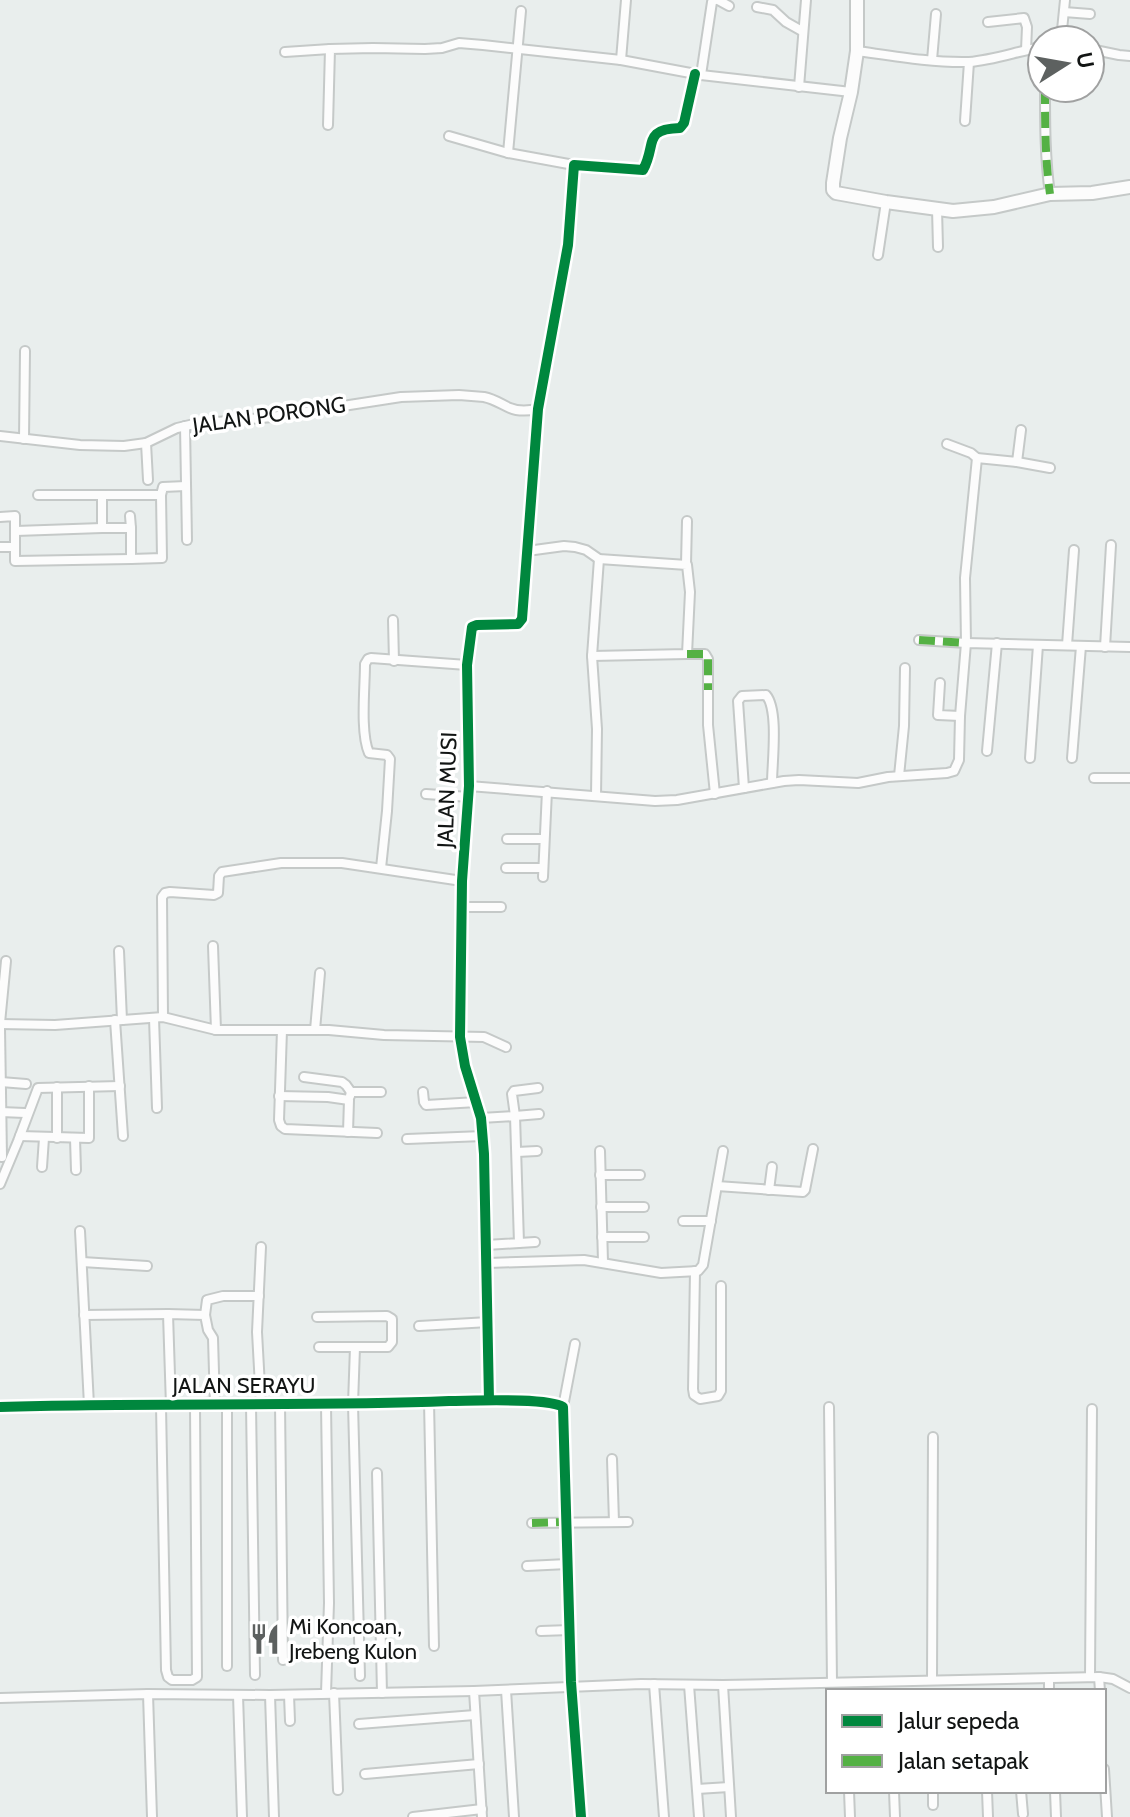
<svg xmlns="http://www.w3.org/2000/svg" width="1130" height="1817" viewBox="0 0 1130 1817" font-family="Cabin,sans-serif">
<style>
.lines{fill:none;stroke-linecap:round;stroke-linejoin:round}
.minor-casing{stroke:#c5c9c8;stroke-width:12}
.secondary-casing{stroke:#c5c9c8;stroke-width:16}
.minor{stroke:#fcfcfc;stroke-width:8}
.secondary{stroke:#fcfcfc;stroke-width:12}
.quiet{stroke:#54b144;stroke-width:8;stroke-dasharray:16 8;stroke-linecap:butt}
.cycleway-casing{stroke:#fff;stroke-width:15}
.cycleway{stroke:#00873e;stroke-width:10}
.labels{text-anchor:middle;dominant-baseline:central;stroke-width:7;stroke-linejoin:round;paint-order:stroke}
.street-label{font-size:22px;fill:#121514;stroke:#fff}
.poi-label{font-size:22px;fill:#121514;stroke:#fff;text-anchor:start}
</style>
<rect width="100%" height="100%" fill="#e9eeed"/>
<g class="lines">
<defs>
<g id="minor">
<path d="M718,0L729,6"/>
<path d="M757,7L773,10L786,22L802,31"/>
<path d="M1064,12L1090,14"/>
<path d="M988,22L1024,18L1027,27L1026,50"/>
<path d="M1061,40L1065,0"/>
<path d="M1090,49L1119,55L1130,56"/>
<path d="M857,51C893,56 932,63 969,62C994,60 1018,51 1042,47"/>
<path d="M285,52L330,49"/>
<path d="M621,60L626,0"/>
<path d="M932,60L936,14"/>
<path d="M701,75L712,2L715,0"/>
<path d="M799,87L806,0"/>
<path d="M1045,88C1045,123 1045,159 1050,194"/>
<path d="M965,121L969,62"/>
<path d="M328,125L330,49L373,48L425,49L442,48L459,43L483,45L621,60L701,75L851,92"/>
<path d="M449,136L508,153L574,165"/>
<path d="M508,153L521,11"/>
<path d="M937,209L938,247"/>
<path d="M878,255L886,202"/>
<path d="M185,426L187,540"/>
<path d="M0,436L80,445L124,446L146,443L177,428L194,424L272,417L401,397L459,395L484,397C494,399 501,404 510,408C519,412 528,411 538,409"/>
<path d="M24,439L25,351"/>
<path d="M146,443L148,480"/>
<path d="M947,444L971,453L977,458"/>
<path d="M1017,462L1050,468"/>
<path d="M38,495H161L163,487L186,486"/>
<path d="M102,495V528H131L130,516"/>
<path d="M0,517L15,516V547"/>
<path d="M131,528V559L162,558L161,495"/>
<path d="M16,531L102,528"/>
<path d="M0,547H15V561L131,559"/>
<path d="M527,551L564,546L575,547L586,550L599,559L687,565L690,592L687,654L592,656"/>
<path d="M686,564L687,521"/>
<path d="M393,620L394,661"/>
<path d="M919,640L966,643L965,578L977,458L1017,462L1021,430"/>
<path d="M1067,645L1074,550"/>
<path d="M1105,647L1111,545"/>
<path d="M687,654H705L708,659V725L715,794"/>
<path d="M940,683L938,715L960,716"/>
<path d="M987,751L997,643"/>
<path d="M1030,758L1038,645"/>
<path d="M1072,758L1081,646"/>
<path d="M899,776L904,726L905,668"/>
<path d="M1094,778H1130"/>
<path d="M469,786L655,801L677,800L784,781L799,780L858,783L888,777L947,773L954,771L959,760L960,716L966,643L1130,647"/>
<path d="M744,788L738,701L742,696L766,695C779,710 772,763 772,783"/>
<path d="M426,794L469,797"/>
<path d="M596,796L597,729L592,656L599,559"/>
<path d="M507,839H544"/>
<path d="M381,868L387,811L390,759L387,755L369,753C360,733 365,687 365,664L368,659L371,658L467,665"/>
<path d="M506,868H543"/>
<path d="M543,877L547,791"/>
<path d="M463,907H501"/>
<path d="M213,946L216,1030"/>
<path d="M119,951L122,1020"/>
<path d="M163,1017L162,897L165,893L170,892L214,895L218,893L219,876L222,872L281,863H342L462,881"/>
<path d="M154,1018L157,1108"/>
<path d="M115,1020L123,1136"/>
<path d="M0,1023L6,961"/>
<path d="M0,1024L55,1025L163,1017L216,1030H329L384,1035L484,1037L506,1047"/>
<path d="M0,1028L2,1157"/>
<path d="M282,1030L279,1120L281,1126L285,1129L377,1133"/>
<path d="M315,1030L320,973"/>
<path d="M304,1077L342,1082L346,1085L351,1092"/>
<path d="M1,1082L26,1084"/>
<path d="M538,1088L514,1091L512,1094L515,1116L539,1114"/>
<path d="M423,1092L424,1102L426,1105L477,1102"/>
<path d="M279,1096L328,1097L349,1100L348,1132"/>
<path d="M350,1096L351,1092H381"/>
<path d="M1,1112L25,1113"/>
<path d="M481,1118L515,1116L519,1243L486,1245"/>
<path d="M20,1136L89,1138V1086"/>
<path d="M57,1138V1087"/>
<path d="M75,1138L76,1170"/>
<path d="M407,1139L483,1136"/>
<path d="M600,1151L603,1262"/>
<path d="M517,1152L537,1151"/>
<path d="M42,1167L44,1138"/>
<path d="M600,1175H640"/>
<path d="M0,1184L18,1141L38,1088L120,1086"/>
<path d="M717,1186L803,1192L805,1190L813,1149"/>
<path d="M769,1190L772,1167"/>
<path d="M601,1207H644"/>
<path d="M683,1221H711"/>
<path d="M80,1231L89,1405"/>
<path d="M602,1237H644"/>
<path d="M519,1243L535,1242"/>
<path d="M82,1262L147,1266"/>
<path d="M488,1263L584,1260L661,1273L698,1271L703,1265L723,1151"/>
<path d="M695,1271L693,1389L694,1395L700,1399L718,1396L721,1391V1286"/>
<path d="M84,1315L168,1314"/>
<path d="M205,1315L207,1300L223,1296H259"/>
<path d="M317,1317L387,1316L392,1319V1342L388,1347H319"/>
<path d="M419,1326L489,1322"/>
<path d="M355,1347L353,1404L360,1676"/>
<path d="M489,1400L484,1154L481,1118L465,1066L460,1037L462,881L469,786L467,665L472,627L477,625L518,624L522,619L538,409L568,245L574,165L643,170C657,145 642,129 680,128L684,123L695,74"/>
<path d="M429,1402L434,1646"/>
<path d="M280,1404L283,1660"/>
<path d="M251,1405L255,1675"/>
<path d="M261,1405L257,1332L261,1247"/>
<path d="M326,1405L329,1603L326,1693"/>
<path d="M161,1406L166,1670L168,1677L172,1680H192L197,1677L195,1406"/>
<path d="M171,1406L168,1314L205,1315L208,1330L213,1338L215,1406"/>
<path d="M227,1406V1666"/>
<path d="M0,1407C150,1402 299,1407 449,1401C471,1401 547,1397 563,1407L571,1682L581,1817"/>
<path d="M563,1407L575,1344"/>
<path d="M829,1407L832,1682"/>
<path d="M612,1459L614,1522"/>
<path d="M377,1473L382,1693"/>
<path d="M532,1523L628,1522"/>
<path d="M527,1566L567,1564"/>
<path d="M541,1631L570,1630"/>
<path d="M1090,1677L1092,1409"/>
<path d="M1099,1677L1100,1691"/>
<path d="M1049,1679V1691"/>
<path d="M932,1680L933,1437"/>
<path d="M654,1684L664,1817"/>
<path d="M689,1685L699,1817"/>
<path d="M723,1685L731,1817"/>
<path d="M506,1690L514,1817"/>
<path d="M334,1693L338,1790"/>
<path d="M148,1694L152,1817"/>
<path d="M238,1695L242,1817"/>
<path d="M270,1695L274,1817"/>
<path d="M289,1695L290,1721"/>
<path d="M0,1698L148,1694L270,1695L474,1691"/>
<path d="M359,1724L475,1715"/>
<path d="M1104,1769L1107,1817"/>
<path d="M365,1774L479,1764"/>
<path d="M697,1789L729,1787"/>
<path d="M849,1791L850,1817"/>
<path d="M894,1791L895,1817"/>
<path d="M933,1791V1805"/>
<path d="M987,1791L988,1817"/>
<path d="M1021,1791L1023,1814"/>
<path d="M1055,1791L1056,1817"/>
<path d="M413,1817L482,1809"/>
<path d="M482,1817L474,1691L641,1684L723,1685L1099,1677L1113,1679L1130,1688"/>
</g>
<path id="secondary" d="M857,0V51L851,92L840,138L833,183V190L836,193L886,202L953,211L994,207L1050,194L1092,193L1130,187"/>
</defs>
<use href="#minor" class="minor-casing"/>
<use href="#secondary" class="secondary-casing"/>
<use href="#minor" class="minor"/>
<use href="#secondary" class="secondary"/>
<g class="quiet">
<path d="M1045,88C1045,123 1045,159 1050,194"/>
<path d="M919,640L966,643"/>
<path d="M687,654H705L708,659V690"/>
<path d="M532,1523L566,1522"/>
</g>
<defs>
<g id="cycleway">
<path d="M489,1400L484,1154L481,1118L465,1066L460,1037L462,881L469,786L467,665L472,627L477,625L518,624L522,619L538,409L568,245L574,165L643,170C657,145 642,129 680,128L684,123L695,74"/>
<path d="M0,1407C150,1402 299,1407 449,1401C471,1401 547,1397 563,1407L571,1682L581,1817"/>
</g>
</defs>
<use href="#cycleway" class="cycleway-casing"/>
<use href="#cycleway" class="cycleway"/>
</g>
<defs>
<symbol id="restaurant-bare" viewBox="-9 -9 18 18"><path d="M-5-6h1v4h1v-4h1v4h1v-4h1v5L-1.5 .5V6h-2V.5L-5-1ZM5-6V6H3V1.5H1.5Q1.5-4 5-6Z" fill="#5d6160" stroke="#fff" stroke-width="2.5" paint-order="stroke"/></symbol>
</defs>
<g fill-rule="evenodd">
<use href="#restaurant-bare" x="243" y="1617" width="44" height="44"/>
</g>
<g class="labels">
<g class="street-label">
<text transform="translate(269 415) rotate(-8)">JALAN PORONG</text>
<text transform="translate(447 790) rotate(-88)">JALAN MUSI</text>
<text x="244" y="1385">JALAN SERAYU</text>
</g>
<g class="poi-label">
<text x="289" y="1626">Mi Koncoan,<tspan x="289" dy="25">Jrebeng Kulon</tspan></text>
</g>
</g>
<rect x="826" y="1689" width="280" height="104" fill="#ffffff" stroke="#a0a1a1" stroke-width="2"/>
<rect x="842" y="1715" width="40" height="12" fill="#00873e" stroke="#a0a1a1" stroke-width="2"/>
<text x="898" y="1729" font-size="24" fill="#121514">Jalur sepeda</text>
<rect x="842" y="1755" width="40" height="12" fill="#54b144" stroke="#a0a1a1" stroke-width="2"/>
<text x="898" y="1769" font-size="24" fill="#121514">Jalan setapak</text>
<g transform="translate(1066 64) rotate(79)"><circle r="38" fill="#ffffff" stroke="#a0a1a1" stroke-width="2"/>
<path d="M0-6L14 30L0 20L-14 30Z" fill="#5d6160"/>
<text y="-12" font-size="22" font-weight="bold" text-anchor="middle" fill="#121514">U</text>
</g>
</svg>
